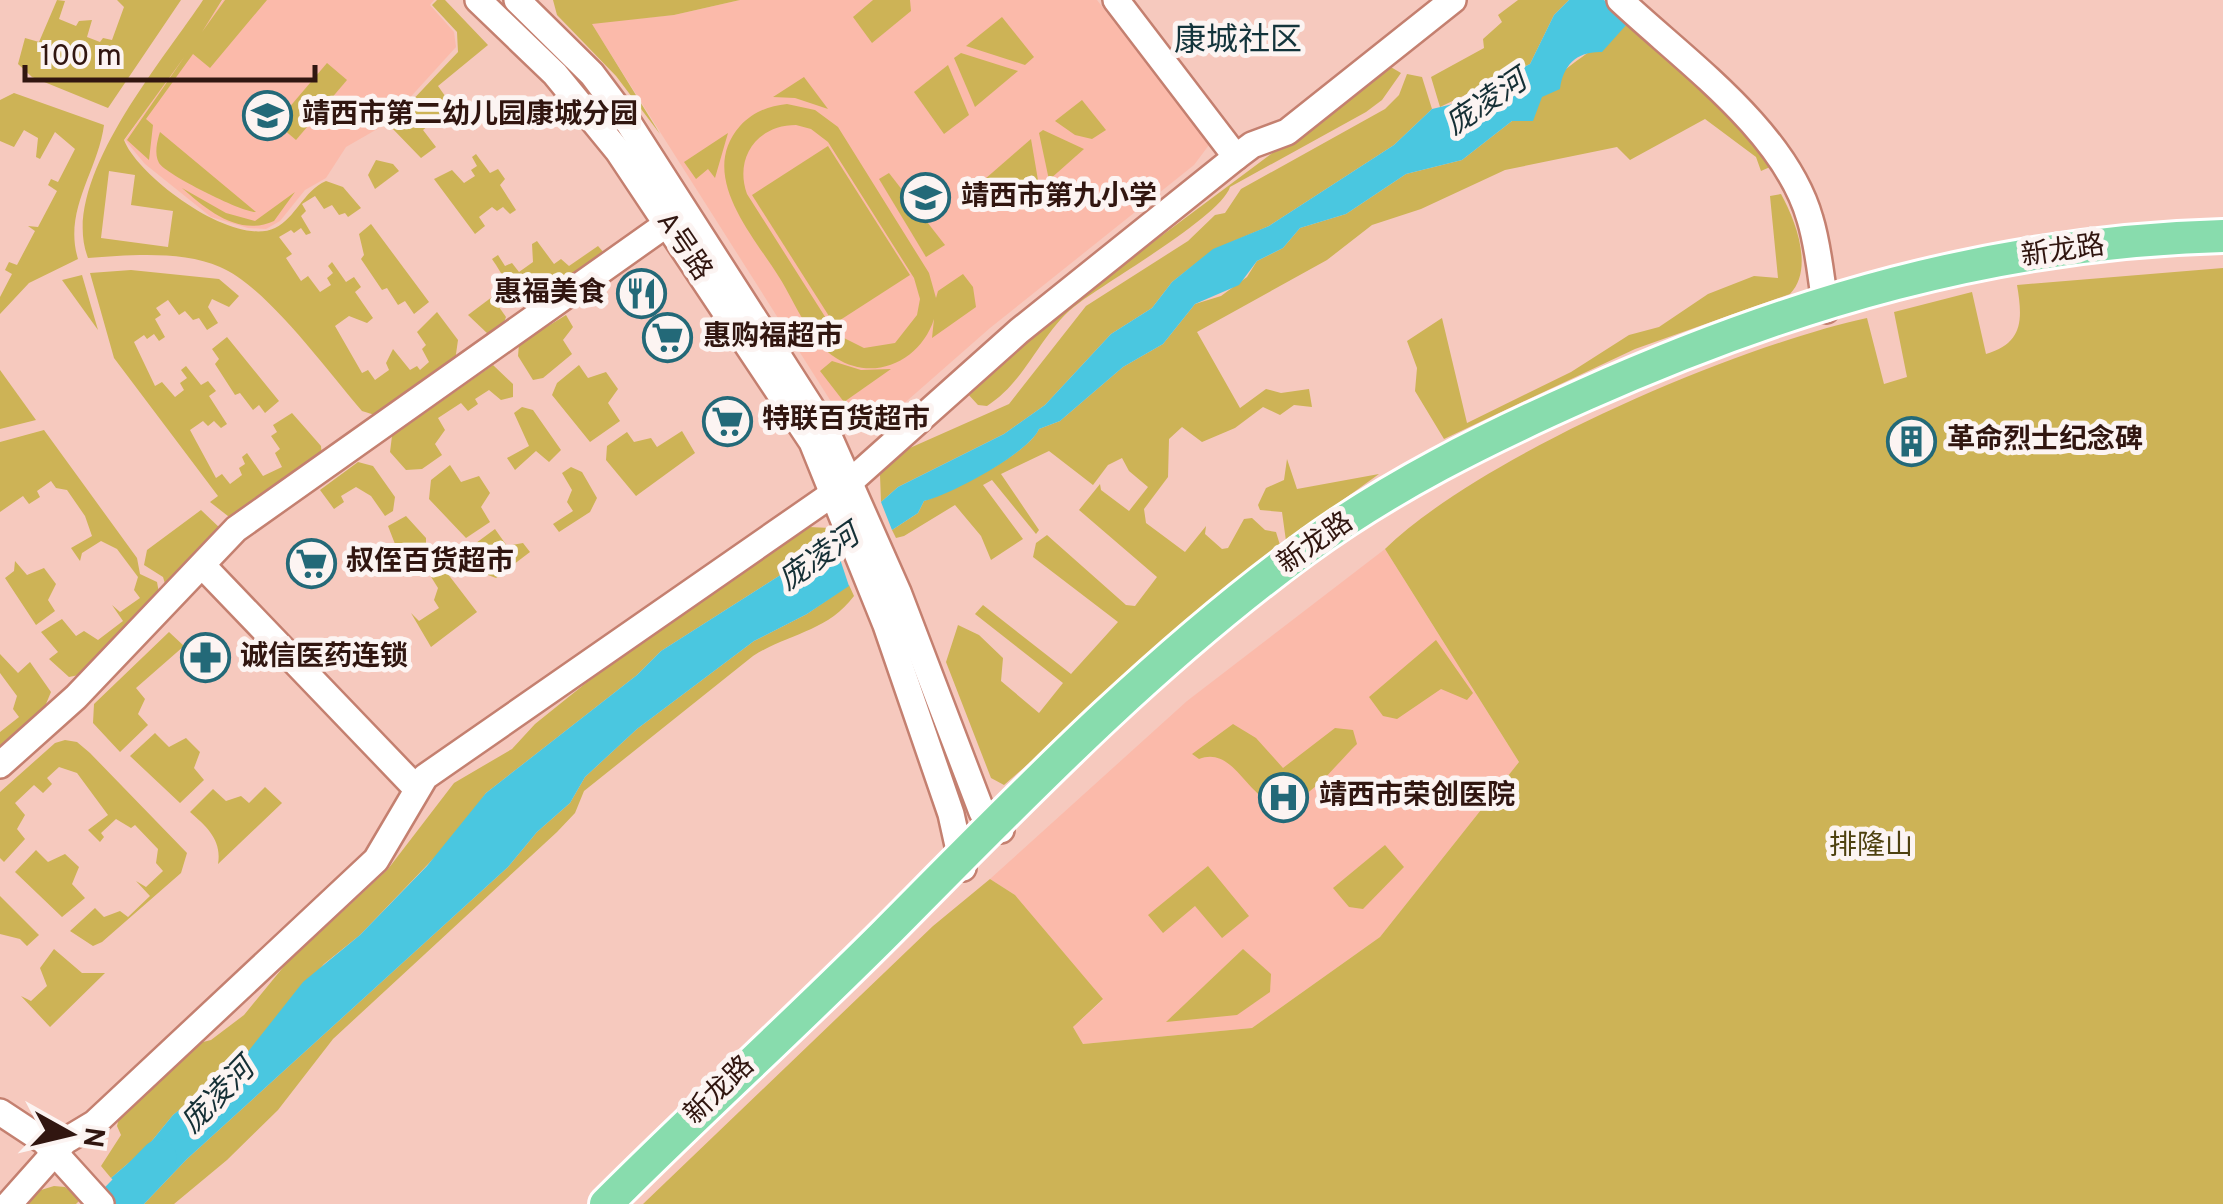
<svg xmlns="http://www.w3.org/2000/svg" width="2223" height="1204" viewBox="0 0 2223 1204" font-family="Overpass,'Noto Sans SC',sans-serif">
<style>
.built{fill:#fbbaaa}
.green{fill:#cdb356;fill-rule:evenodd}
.water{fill:#4ac7e0}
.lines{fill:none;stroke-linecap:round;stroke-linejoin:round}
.river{stroke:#4ac7e0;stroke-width:35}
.minor-casing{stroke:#c48070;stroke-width:30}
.major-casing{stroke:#fff;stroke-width:38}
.minor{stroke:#fff;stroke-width:25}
.major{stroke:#88dcad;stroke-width:32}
.labels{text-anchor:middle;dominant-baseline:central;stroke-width:10;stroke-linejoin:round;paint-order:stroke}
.poi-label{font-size:28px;font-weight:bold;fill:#311610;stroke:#fcf4f2;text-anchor:start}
.street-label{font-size:28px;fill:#311610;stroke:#fcf4f2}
.park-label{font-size:28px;fill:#4e410f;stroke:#fcf4f2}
.water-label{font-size:30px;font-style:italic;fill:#163036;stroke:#fcf4f2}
.quarter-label{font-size:32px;fill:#13343b;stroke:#fcf4f2}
</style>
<rect width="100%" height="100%" fill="#f6c9be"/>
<g class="built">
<path d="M223,0H434L430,5L454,32L456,47L386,124L346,147L326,178L305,190L280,221L266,229L248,228L211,217L145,164L125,140Z"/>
<path d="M740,0H1097L1209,145L1194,165L990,328L884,421L857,423L837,411L591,23L674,15Z"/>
<path d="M1385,549L1519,762L1380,937L1252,1028L1083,1044L1073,1027L1103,1000L1015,895L990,879L1187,701Z"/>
</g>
<g class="green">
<path d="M57,0L65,1L59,19L76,26L79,21L92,20L87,37L100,42L103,38L112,40L124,7L117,0H181L108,108L32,77L18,64L25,38L39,42Z"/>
<path d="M203,0H222L202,32L225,0H267L210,68L193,54L146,119L153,125L149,160L127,140L185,56L124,140C138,177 234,248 275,228C296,218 303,191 326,181L343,187L361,208L348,217L345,213L339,215L332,205L324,209L315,196L302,204L306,211L301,216L311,233L306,235L301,228L294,233L291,230L279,237L292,254L286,258L301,281L308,276L320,292L331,285L327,278L333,273L328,266L332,262L346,282L354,277L361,287L355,292L373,318L367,323L349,316L335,326L362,373L368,370L375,380L389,370L386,363L393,349L410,370L417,366L420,370L429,362L422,349L426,345L417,332L437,312L458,340L455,361L378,416L362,411C328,372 266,286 220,267C182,250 128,255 88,258C58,182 163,61 203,0ZM109,171L135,175L131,205L173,211L168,247L101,238Z"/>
<path d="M437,0H445L488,45L438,86L450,103L445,108L454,124L449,127L444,120L438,124L434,121L423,130L436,147L421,158L389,125L458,52L457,32L432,5Z"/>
<path d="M553,0H740L674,15L592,24L660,134L616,76L557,15Z"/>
<path d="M873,0H910L911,11L872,43L853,17Z"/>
<path d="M1518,0H1569L1554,15L1530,64L1440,107L1431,77L1484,48L1483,39L1502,22L1498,15Z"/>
<path d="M1002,17L1034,57L1025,65L966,46Z"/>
<path d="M1628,23C1673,64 1746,112 1770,167L1761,171L1756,157L1705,119L1630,160L1617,147L1505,170L1421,209L1372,225L1327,260L1197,332L1240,408L1266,389L1281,393L1309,389L1312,407L1294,405L1280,415L1263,407L1235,428L1202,442L1182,427L1169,439L1168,477L1144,509L1146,523L1185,552L1206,526L1205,534L1222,549L1228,548L1244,519L1252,518L1265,530L1276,532L1280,545L1004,785L991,778L946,662L958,625L979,635L1003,658L1001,681L1039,713L1063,683L975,614L983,605L1071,674L1118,622L1033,557L1036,543L1047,535L1126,605L1135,606L1157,577L1079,510L1100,484L1101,490L1129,511L1148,487L1129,471L1122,458L1108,465L1093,485L1049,451L1001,474L1039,530L1036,534L992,480L983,485L1023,539L991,560L981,536L955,505L904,536L896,538L892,530L918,513L924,501C952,492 1028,454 1039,429L1060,421L1123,367L1163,344L1195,304L1221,296L1247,277L1257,261L1283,248L1300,228L1346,214L1406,174L1462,160L1512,121L1534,115C1542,73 1601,49 1628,23Z"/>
<path d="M961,53L1018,71L975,107L954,58Z"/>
<path d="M327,63L347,80L296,140L276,123Z"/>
<path d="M948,65L969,115L944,134L914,92Z"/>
<path d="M1389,66L1401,73L1382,100L1366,112L1230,187C1221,216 1108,281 1079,303C1041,330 1028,380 987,406L978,405L966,392L1058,313Z"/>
<path d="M1407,74L1422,77L1432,109L1394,145L1269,226L1213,250L1172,282L1152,308L1111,334L1045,405L1004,434L898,487L881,502L880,475L894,455L1009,404L1086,306L1188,241L1215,215L1225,213L1241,189L1385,109L1399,95Z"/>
<path d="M804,77L828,109L795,98L773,97Z"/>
<path d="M14,93L104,125C98,171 63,210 78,259L29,283L0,314V297L12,274L5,270L9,262L17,265L35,231L28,226L38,227L57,191L48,185L51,179L58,182L75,149L55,132L40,159L36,157L38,138L24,130L14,147L0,141V100Z"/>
<path d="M1082,100L1106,130L1092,139L1075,135L1055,121Z"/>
<path d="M787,104L815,110L838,127L929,273L936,298L938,291L963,274L973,287L976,307L932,338L934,319C921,360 875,383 836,358C810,342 795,302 779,277C753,235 697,175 740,126C753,112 768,106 787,104ZM796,125L811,129L828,142L914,278L920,299L917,315L895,343L864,348L836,334L747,194C734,158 757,125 796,125Z"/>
<path d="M1043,130L1084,149L1049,180L1039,133Z"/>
<path d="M160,132L256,212C243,213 165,174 159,163C154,154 157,141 160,132Z"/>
<path d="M728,133L715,178L708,169L696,179L684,162Z"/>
<path d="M1031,139L1039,186L1010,210L985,179Z"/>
<path d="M828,146L910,275L834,324L752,195Z"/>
<path d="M476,154L490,173L498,169L505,179L500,185L516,210L510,214L503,207L497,211L492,207L479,217L485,226L475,234L434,179L452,170L464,183L475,176L471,170L477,166L472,157Z"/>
<path d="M376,160L393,164L399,171L375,189L368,175Z"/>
<path d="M889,173L945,245L926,257L879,179Z"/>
<path d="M182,188L226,213L255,221L295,192L274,221C239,237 207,210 182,188Z"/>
<path d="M1781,194C1796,221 1814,269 1790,294L1635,349L1444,439L1415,391L1417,368L1407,341L1442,318L1467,423L1571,372L1629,335L1659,327L1708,294L1754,276L1778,278L1770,196Z"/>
<path d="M371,224L429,302L414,314L405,301L398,305L387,288L382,290L361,259L364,255L359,234Z"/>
<path d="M537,241L554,264L561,259L569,266L598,246L605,254C586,267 545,308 522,296C509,290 500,270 492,259L498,255L505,266L512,263L519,272L533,262L532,244Z"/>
<path d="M2223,268V1204H643L933,926L990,879L1015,895L1103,999L1073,1027L1083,1044L1252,1028L1380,937L1519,762L1385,549C1482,455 1734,347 1867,318L1884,384L1907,377L1894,312L1972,292L1986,354C2023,343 2023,320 2017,285Z"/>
<path d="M131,270L219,279L239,296L229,307L212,299L208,307L218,323L207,330L199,318L193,320L185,311L179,315L168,300L156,308L161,315L155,319L165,337L159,341L154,334L147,339L144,335L134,342L155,386L162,382L175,397L184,390L180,383L187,378L181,370L186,366L201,385L208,381L216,391L209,396L227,424L221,428L214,421L208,426L203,421L190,430L216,478L222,474L230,484L242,475L239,468L245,464L242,457L247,453L263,476L282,467L275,453L280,449L271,436L277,432L273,425L292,413L321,446L322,457L233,520L210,502L218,496L114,358L90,273Z"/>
<path d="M82,275L98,330L62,280Z"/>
<path d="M492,297L506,317L503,325L488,334L468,315Z"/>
<path d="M566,315L573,327L563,340L572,354L543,378L533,380L518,356L519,344Z"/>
<path d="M227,337L279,401L265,413L259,405L253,410L240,393L235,395L215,364L219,359L212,349Z"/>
<path d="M832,361L861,370L891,369L844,402L820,371Z"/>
<path d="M493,365L513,384V397L501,400L489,390L475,399L478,404L468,411L461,403L438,418L445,430L435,444L442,455L422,469L406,470L390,452L392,436Z"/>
<path d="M579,365L588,378L606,372L618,389L608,403L620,421L590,442L552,395L557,383Z"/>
<path d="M0,370L36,420L0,429Z"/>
<path d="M522,407L533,410L561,450L549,462L536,451L515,470L507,458L529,446L514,413Z"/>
<path d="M44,430L137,558L140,574L157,582L159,593L79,675L69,677L49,659L58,652L41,632L62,619L76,636L84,631L98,640L123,621L112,605L120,612L140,598L134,590L138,577L117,549L101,541L82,553L80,561L71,548L92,536L85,516L67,490L56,488L51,481L37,491L40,497L29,504L23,496L0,512V442Z"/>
<path d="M682,431L695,453L636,496L606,460L607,446L627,432L634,442L651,438L657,447Z"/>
<path d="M1287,459L1297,489L1379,474L1286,541L1282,512L1260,510L1258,505L1266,488L1284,480Z"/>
<path d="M358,462L373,466L395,497L393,511L385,516L371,496L356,487L341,496L344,502L334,509L320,490Z"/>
<path d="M450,465L461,482L479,476L490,493L481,507L490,522L466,538L429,499L431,480Z"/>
<path d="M571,467L582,472L597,498L590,512L559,532L553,524L573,511L567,502L572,490L562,473Z"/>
<path d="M201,510L222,530L166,587L163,577L144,565L147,550Z"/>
<path d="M406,516L426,538V548L414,556L402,548L384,560L382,568L373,555L395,544L388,526Z"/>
<path d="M809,527L830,528L834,541L661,651L637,675L486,793L457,834L360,935L324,964L243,1058L173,1115L146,1148L111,1178L101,1166L121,1135L117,1126L120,1114L199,1043L211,1040L244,1015L285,965L388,869L454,783L512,749L535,724L586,683L798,529Z"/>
<path d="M495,529L507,546L523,543L530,552L496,578L488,575L473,554L476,543Z"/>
<path d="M15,561L27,575L44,568L56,584L48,600L55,611L36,625L5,578L14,571Z"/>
<path d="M441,565L477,612L431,647L411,613L419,621L439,608L434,600L438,588L428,572Z"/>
<path d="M849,585L854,596C827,632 789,633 753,656L584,791L575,813L557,832L333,1039L278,1110L227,1160L174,1204H144L187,1159L508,867L537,832L570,803L585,777L637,729L754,641L807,614Z"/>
<path d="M169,632L184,646L136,688L145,699L138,714L148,725L120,752L93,723L94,704Z"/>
<path d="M1436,640L1473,693L1467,700L1441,689L1397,719L1383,716L1369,697Z"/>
<path d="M0,654L18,673L30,662L51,692L43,711L0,750V732L19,717L13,709L17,696L0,673Z"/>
<path d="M1233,724L1256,738L1283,768L1335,728L1353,730L1357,744C1338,762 1316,793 1291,802C1251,817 1239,743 1199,759L1192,754Z"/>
<path d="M155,733L169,747L186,738L200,752L194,768L204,780L180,803L130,756Z"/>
<path d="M65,740L77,742L90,753L187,853L181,873L102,942L93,946L70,931L95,908L104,917L120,911L128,917L150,896L136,881L146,887L163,871L156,863L158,849L135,825L131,828L116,819L101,833L104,837L100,842L88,830L108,815L77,773L59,767L47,778L52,784L43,793L34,785L15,803L25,815L17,829L25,839L4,862L0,858V792L55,743Z"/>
<path d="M265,787L282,803L218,864C222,840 207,827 190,812L213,789L226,801L241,796L249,803Z"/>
<path d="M1385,845L1404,867L1363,909L1349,907L1333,888Z"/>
<path d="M36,850L48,862L65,854L79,867L72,884L85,898L62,917L15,872Z"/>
<path d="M1208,866L1249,916L1222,938L1195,906L1163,933L1148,915Z"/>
<path d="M0,896L39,935L27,946L20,939L0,934Z"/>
<path d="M54,949L82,973H105L50,1027L21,996L31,1001L47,986L40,968Z"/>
<path d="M1243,949L1271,974L1270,992L1237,1015L1166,1022Z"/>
<path d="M54,1186L65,1187L81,1199L76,1204H25L41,1190Z"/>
</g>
<g class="water">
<path d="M1569,0H1604L1628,23L1602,52C1577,51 1563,65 1560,89L1542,97L1533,121H1512L1462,160L1406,174L1346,214L1300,228L1283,248L1257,261L1239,285L1195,304L1163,344L1123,367L1060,421L1039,429C1029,453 950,495 924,501L918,513L892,530L881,502L898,487L1004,434L1045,405L1111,334L1152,308L1172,282L1213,249L1269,226L1394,145L1432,109L1453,104L1530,64L1554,15Z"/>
<path d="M834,541L849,586L807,614L754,641L637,729L585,777L570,803L537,832L508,867L187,1159L144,1204H137L111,1178L146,1148L173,1115L243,1058L303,982L360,935L427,866L486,793L637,675L661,651Z"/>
</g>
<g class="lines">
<path class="river" d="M113,1204L159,1157"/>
<defs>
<g id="minor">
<path d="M478,0L555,74L618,151L812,442L886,625L951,814L963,868"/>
<path d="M517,0L592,74L628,122L827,432L898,592L982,812L1001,830"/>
<path d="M1116,0L1236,157"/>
<path d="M1620,0C1685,61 1785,131 1810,219C1819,248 1821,280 1826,310"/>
<path d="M203,566L416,788"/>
<path d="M0,765L76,697L236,529L678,216"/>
<path d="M0,1112L44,1141L101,1204"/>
<path d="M9,1204L65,1141L95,1123L376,860L425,777L851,481L1019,331L1236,157L1252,145L1287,132L1453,0"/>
</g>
<path id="major" d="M606,1204C698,1112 794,1025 886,933C1019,799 1149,663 1303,550C1390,486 1485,439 1584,395C1790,303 1996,242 2223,236"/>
</defs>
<use href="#minor" class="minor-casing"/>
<use href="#major" class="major-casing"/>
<use href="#minor" class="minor"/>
<use href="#major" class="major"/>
</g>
<defs>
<symbol id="school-ring" viewBox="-11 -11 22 22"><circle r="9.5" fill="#fcf4f2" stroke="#236978" stroke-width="1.5"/><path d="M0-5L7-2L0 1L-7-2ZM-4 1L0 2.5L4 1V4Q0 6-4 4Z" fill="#236978"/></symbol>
<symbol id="restaurant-ring" viewBox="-11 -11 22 22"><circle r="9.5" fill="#fcf4f2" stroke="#236978" stroke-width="1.5"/><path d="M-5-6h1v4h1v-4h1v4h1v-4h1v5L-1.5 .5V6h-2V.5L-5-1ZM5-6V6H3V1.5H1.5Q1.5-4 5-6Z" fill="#236978"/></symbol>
<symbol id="supermarket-ring" viewBox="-11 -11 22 22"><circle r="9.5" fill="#fcf4f2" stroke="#236978" stroke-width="1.5"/><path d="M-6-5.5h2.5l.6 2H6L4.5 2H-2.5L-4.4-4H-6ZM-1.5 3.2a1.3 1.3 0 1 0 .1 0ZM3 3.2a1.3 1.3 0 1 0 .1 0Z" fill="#236978"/></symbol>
<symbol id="building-ring" viewBox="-11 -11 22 22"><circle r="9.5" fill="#fcf4f2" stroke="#236978" stroke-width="1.5"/><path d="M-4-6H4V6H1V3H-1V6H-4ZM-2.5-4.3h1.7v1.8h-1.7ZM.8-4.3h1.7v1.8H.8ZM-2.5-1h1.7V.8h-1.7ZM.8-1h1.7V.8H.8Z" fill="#236978"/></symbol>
<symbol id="pharmacy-ring" viewBox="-11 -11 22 22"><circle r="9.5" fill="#fcf4f2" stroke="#236978" stroke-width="1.5"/><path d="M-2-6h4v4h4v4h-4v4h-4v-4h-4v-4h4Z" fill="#236978"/></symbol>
<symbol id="hospital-ring" viewBox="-11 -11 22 22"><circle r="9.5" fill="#fcf4f2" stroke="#236978" stroke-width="1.5"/><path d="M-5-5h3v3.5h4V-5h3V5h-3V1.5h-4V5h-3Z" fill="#236978"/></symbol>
</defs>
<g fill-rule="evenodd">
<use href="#school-ring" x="240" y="88" width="55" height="55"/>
<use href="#school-ring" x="898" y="170" width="55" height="55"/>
<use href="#restaurant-ring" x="614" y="266" width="55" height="55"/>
<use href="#supermarket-ring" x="640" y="310" width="55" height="55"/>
<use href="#supermarket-ring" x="700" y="394" width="55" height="55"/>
<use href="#building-ring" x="1884" y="414" width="55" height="55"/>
<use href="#supermarket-ring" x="284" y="536" width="55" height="55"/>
<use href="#pharmacy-ring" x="178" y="630" width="55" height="55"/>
<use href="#hospital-ring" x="1256" y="770" width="55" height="55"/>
</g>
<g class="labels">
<g class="poi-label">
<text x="302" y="116">靖西市第二幼儿园康城分园</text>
<text x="961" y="198">靖西市第九小学</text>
<text x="606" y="294" text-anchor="end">惠福美食</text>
<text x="703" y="338">惠购福超市</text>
<text x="762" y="421">特联百货超市</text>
<text x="1947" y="441">革命烈士纪念碑</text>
<text x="346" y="563">叔侄百货超市</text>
<text x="240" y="658">诚信医药连锁</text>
<text x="1319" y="797">靖西市荣创医院</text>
</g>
<g class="street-label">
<text transform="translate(683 247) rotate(56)">A号路</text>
<text transform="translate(2063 252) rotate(-8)">新龙路</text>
<text transform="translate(1316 544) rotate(-35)">新龙路</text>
<text transform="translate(720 1091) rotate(-44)">新龙路</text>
</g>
<g class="park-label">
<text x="1871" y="847">排隆山</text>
</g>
<g class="water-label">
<text transform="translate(1487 104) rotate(-34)">庞凌河</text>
<text transform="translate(820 559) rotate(-35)">庞凌河</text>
<text transform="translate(219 1097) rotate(-46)">庞凌河</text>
</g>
<g class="quarter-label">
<text x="1238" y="42">康城社区</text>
</g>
</g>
<g transform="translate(70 1134) rotate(98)" stroke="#fcf4f2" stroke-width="8" paint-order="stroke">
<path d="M0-8L18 38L0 25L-18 38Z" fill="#311610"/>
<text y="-15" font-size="28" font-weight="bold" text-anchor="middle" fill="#311610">N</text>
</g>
<path d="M25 65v15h290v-15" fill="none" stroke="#311610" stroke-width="5"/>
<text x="40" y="65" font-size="30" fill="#311610" stroke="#fcf4f2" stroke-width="8" paint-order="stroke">100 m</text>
</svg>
